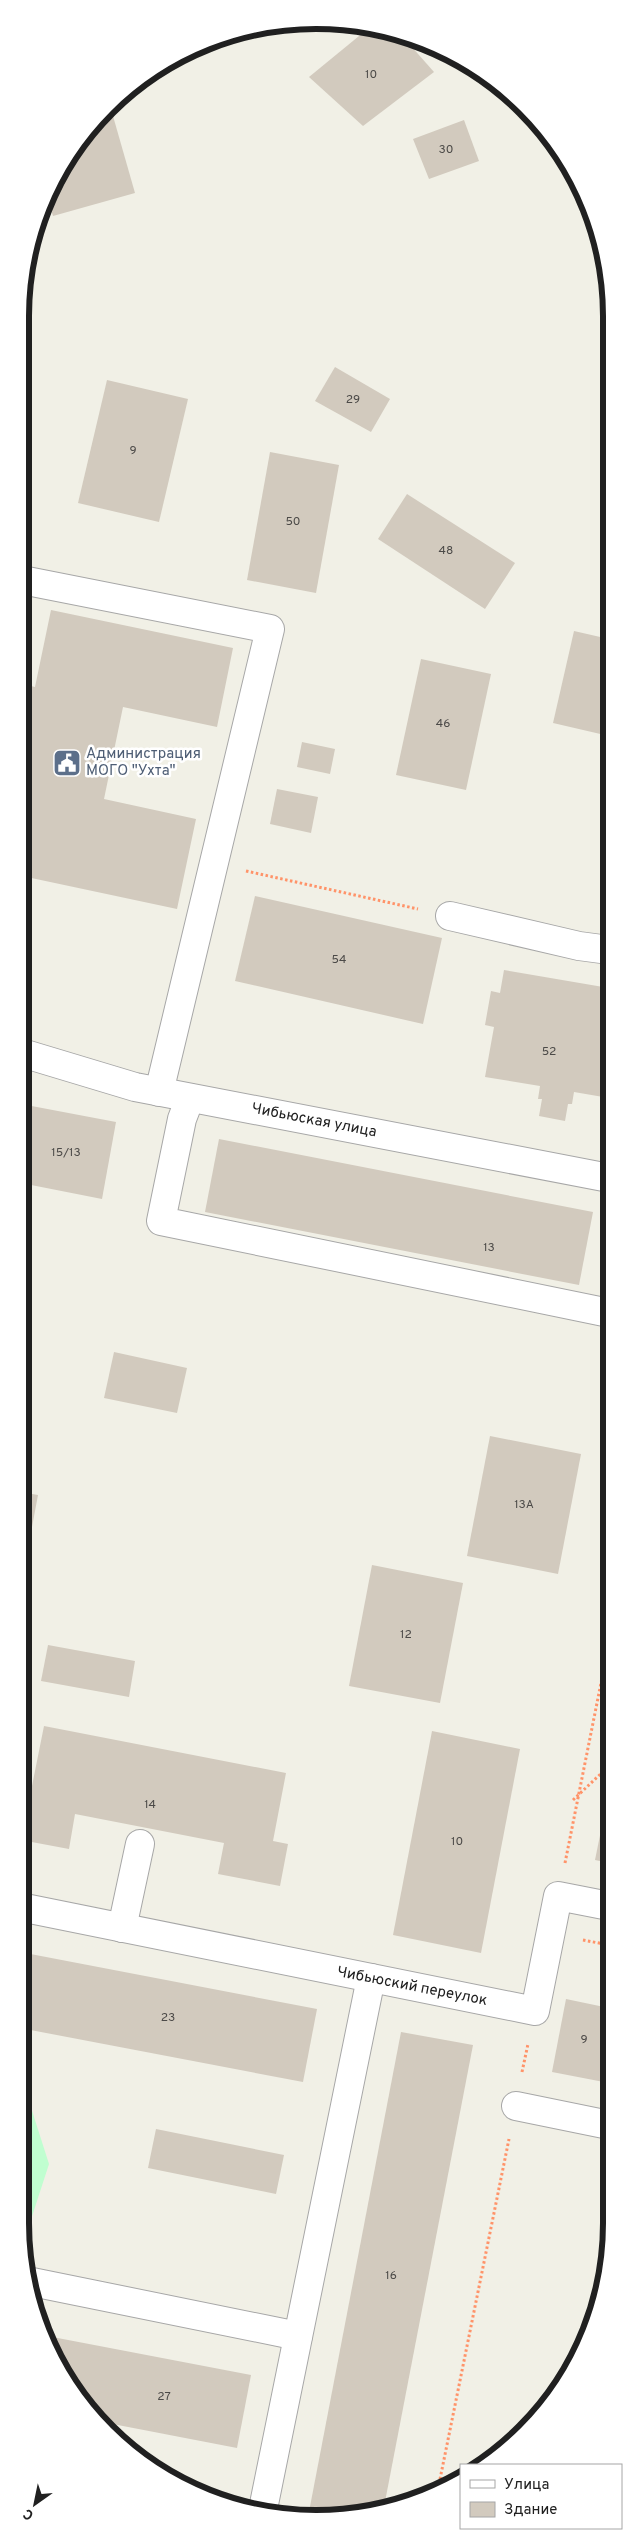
<svg xmlns="http://www.w3.org/2000/svg" width="632" height="2539" viewBox="0 0 632 2539" font-family="Overpass,sans-serif">
<style>
.park{fill:#c0fed0}
.building{fill:#d2cabe}
.lines{fill:none;stroke-linecap:round;stroke-linejoin:round}
.minor-casing{stroke:#a7a7a7;stroke-width:30}
.path{stroke:#ff9369;stroke-width:3;stroke-dasharray:2.5 2.5;stroke-linecap:butt}
.minor{stroke:#fff;stroke-width:28}
.labels{text-anchor:middle;dominant-baseline:central;stroke-width:5;stroke-linejoin:round;paint-order:stroke}
.number-label{font-size:12px;fill:#4c4a48}
.service-label{font-size:15px;fill:#4e5e75;stroke:#fff;text-anchor:start}
.street-label{font-size:15px;fill:#202020;stroke:#fff}
.rim{fill:none;stroke:#202020;stroke-width:6}
</style>
<rect width="100%" height="100%" fill="#f1f0e6"/>
<path class="park" d="M20,2094L27,2095L49,2164L24,2241L20,2223Z"/>
<g class="building">
<path d="M370,27L403,37L434,72L363,126L309,77Z"/>
<path d="M111,109L135,193L53,216L48,201L60,168Z"/>
<path d="M464,120L479,161L429,179L413,139Z"/>
<path d="M335,367L390,399L371,432L315,401Z"/>
<path d="M107,380L188,399L159,522L78,503Z"/>
<path d="M270,452L339,465L316,593L247,580Z"/>
<path d="M407,494L515,563L485,609L378,539Z"/>
<path d="M51,610L233,648L217,727L123,707L104,799L196,819L177,909L22,876V684L35,687Z"/>
<path d="M574,631L609,639V736L553,723Z"/>
<path d="M421,659L491,674L466,790L396,775Z"/>
<path d="M302,742L335,749L330,774L297,767Z"/>
<path d="M277,789L318,797L311,833L270,824Z"/>
<path d="M255,896L442,938L423,1024L235,981Z"/>
<path d="M504,970L609,988V1098L574,1092L572,1104H568L565,1121L539,1116L542,1099H538L540,1086L485,1077L494,1027L485,1025L491,991L500,993Z"/>
<path d="M21,1104L116,1122L102,1199L21,1183Z"/>
<path d="M219,1139L593,1212L579,1285L205,1212Z"/>
<path d="M114,1352L187,1368L177,1413L104,1398Z"/>
<path d="M490,1436L581,1454L558,1574L467,1556Z"/>
<path d="M21,1492L38,1495L22,1580H21Z"/>
<path d="M372,1565L463,1583L440,1703L349,1686Z"/>
<path d="M48,1645L135,1661L129,1697L41,1681Z"/>
<path d="M44,1726L286,1773L273,1841L288,1844L280,1886L218,1874L224,1843L75,1814L69,1849L21,1840V1794L30,1796Z"/>
<path d="M432,1731L520,1749L481,1953L393,1935Z"/>
<path d="M609,1791V1863L595,1860Z"/>
<path d="M20,1952L317,2009L303,2082L20,2028Z"/>
<path d="M566,1999L609,2008V2083L552,2072Z"/>
<path d="M401,2032L473,2045L384,2507L308,2517Z"/>
<path d="M156,2129L284,2155L276,2194L148,2168Z"/>
<path d="M42,2335L251,2375L237,2448L97,2421Z"/>
</g>
<g class="lines">
<defs>
<g id="minor">
<path d="M22,580L270,629L159,1092"/>
<path d="M450,916L579,946L609,950"/>
<path d="M22,1053L135,1087L609,1178"/>
<path d="M190,1098L182,1119L161,1221L609,1313"/>
<path d="M20,1907L535,2011L558,1896L609,1906"/>
<path d="M122,1928L140,1844"/>
<path d="M516,2106L609,2125"/>
<path d="M32,2282L298,2336"/>
<path d="M263,2509L371,1978"/>
</g>
</defs>
<use href="#minor" class="minor-casing"/>
<g class="path">
<path d="M22,435L25,421L22,414"/>
<path d="M246,871L418,909"/>
<path d="M573,1800L609,1766"/>
<path d="M565,1863L609,1643"/>
<path d="M583,1940L609,1945"/>
<path d="M522,2072L528,2044"/>
<path d="M438,2489L509,2139"/>
</g>
<use href="#minor" class="minor"/>
</g>
<defs>
<symbol id="civic-square" viewBox="-11 -11 22 22"><rect x="-9" y="-9" width="18" height="18" rx="4" fill="#5c6f8a" stroke="#fff"/><path d="M-.6-6.5H3V-4.5H.6V-3L4-1V1h2V6H-6V1h2V-1L-.6-3ZM-1.2 2.5V6h2.4V2.5Z" fill="#fff"/></symbol>
</defs>
<g fill-rule="evenodd">
<use href="#civic-square" x="51" y="747" width="32" height="32"/>
</g>
<g class="labels">
<g class="number-label">
<text x="371" y="75">10</text>
<text x="446" y="150">30</text>
<text x="353" y="400">29</text>
<text x="133" y="451">9</text>
<text x="293" y="522">50</text>
<text x="446" y="551">48</text>
<text x="443" y="724">46</text>
<text x="339" y="960">54</text>
<text x="549" y="1052">52</text>
<text x="66" y="1153">15/13</text>
<text x="489" y="1248">13</text>
<text x="524" y="1505">13А</text>
<text x="406" y="1635">12</text>
<text x="150" y="1805">14</text>
<text x="457" y="1842">10</text>
<text x="168" y="2018">23</text>
<text x="584" y="2040">9</text>
<text x="391" y="2276">16</text>
<text x="164" y="2397">27</text>
</g>
<g class="service-label">
<text x="86" y="754">Администрация<tspan x="86" dy="17">МОГО "Ухта"</tspan></text>
</g>
<g class="street-label">
<text transform="translate(314 1121) rotate(11)">Чибьюская улица</text>
<text transform="translate(412 1987) rotate(11)">Чибьюский переулок</text>
</g>
</g>
<path d="M0 0H632V2539H0ZM316 29H316A287 287 0 0 1 603 316V2223A287 287 0 0 1 316 2510H316A287 287 0 0 1 29 2223V316A287 287 0 0 1 316 29Z" fill="#fff" fill-rule="evenodd"/>
<path class="rim" d="M316 29H316A287 287 0 0 1 603 316V2223A287 287 0 0 1 316 2510H316A287 287 0 0 1 29 2223V316A287 287 0 0 1 316 29Z"/>
<rect x="460" y="2464" width="162" height="65" fill="#ffffff" stroke="#a6a6a6"/>
<rect x="470" y="2480" width="25" height="8" fill="#ffffff" stroke="#a6a6a6"/>
<text x="504" y="2489" font-size="15" fill="#202020">Улица</text>
<rect x="470" y="2502" width="25" height="15" fill="#d2cabe" stroke="#a6a6a6"/>
<text x="504" y="2514" font-size="15" fill="#202020">Здание</text>
<g transform="translate(35 2504) rotate(213)" stroke="#ffffff" stroke-width="4" paint-order="stroke">
<path d="M0-4L9 19L0 12L-9 19Z" fill="#202020"/>
<text y="-8" font-size="14" font-weight="bold" text-anchor="middle" fill="#202020">С</text>
</g>
</svg>
